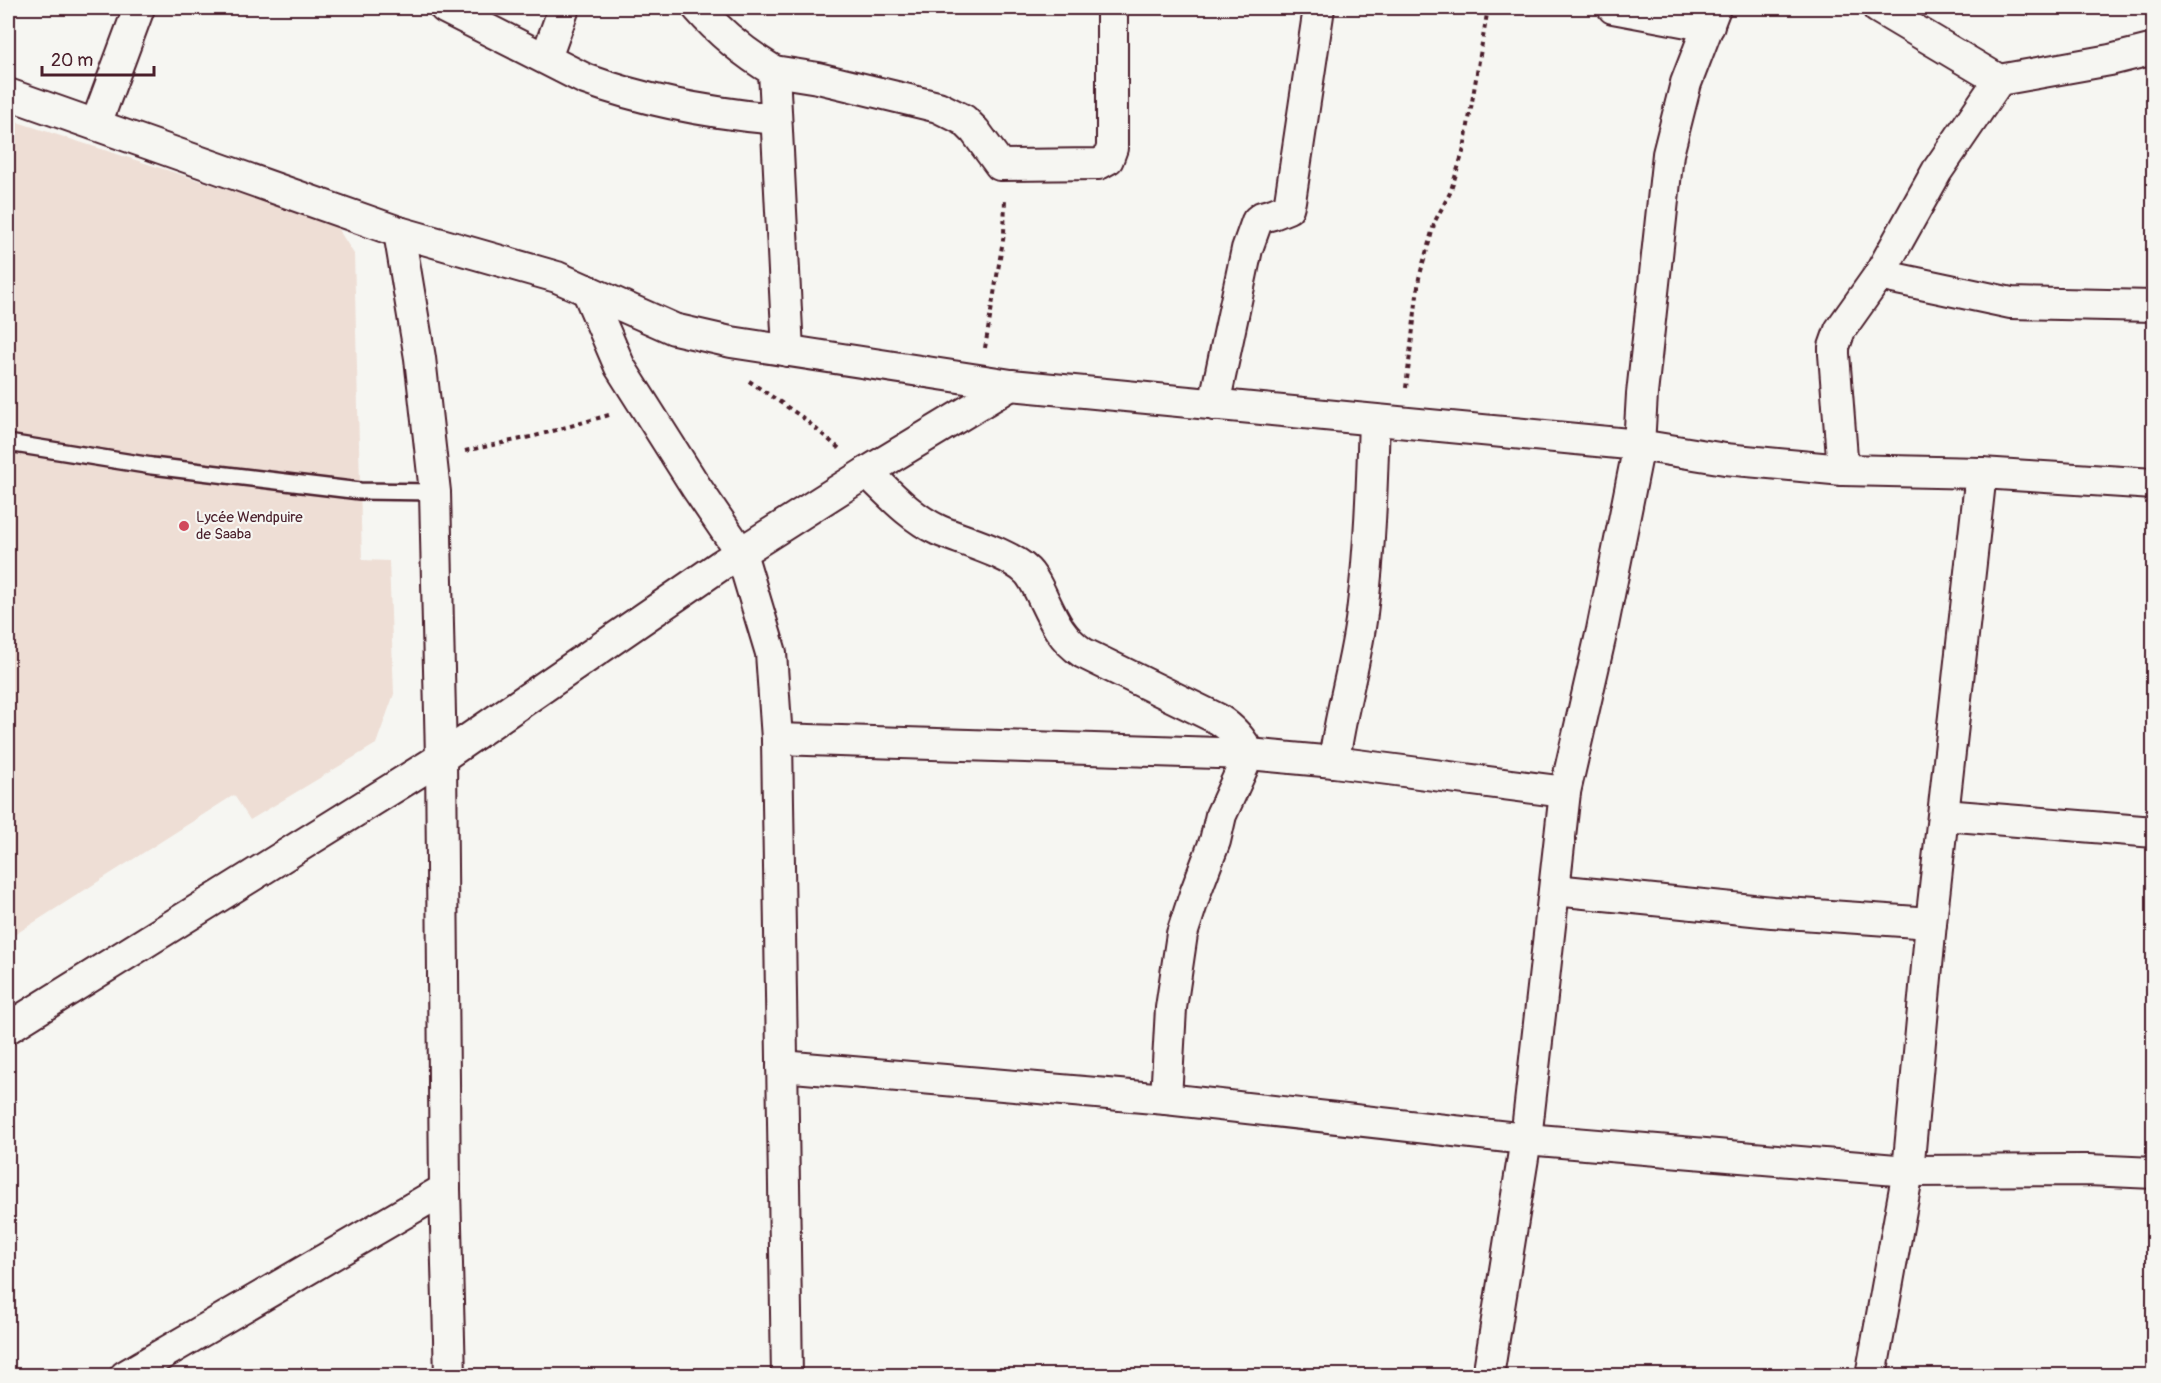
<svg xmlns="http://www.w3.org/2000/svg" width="2161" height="1383" viewBox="0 0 2161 1383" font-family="Pangolin,sans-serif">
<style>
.built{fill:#eeded5}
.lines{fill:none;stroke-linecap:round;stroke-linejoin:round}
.service-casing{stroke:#4a1f2b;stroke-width:20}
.minor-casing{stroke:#4a1f2b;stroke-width:34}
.path{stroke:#4a1f2b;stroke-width:4;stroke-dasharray:4.5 4.5;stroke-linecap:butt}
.service{stroke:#f6f6f2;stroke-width:15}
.minor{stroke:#f6f6f2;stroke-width:30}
.poi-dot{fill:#d1495b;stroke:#f6f6f2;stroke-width:2}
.labels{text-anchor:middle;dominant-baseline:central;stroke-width:4.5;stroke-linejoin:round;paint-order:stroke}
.poi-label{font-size:15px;fill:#4a1f2b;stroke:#f6f6f2;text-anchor:start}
</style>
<rect width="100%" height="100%" fill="#f6f6f2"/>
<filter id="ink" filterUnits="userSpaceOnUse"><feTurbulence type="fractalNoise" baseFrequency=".0167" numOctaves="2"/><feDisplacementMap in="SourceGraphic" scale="12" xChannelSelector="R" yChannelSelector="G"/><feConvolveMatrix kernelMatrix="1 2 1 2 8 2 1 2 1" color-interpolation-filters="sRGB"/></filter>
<g filter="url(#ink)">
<path class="built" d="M8,119L335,224L354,254L362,560L389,561L394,694L376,744L250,820L234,795L8,939Z"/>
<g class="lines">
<defs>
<path id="service" d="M8,443L152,466L360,491L435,492"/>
<g id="minor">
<path d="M445,8L585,79C648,102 710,113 776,119"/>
<path d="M698,8C719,32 746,54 774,71L788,351"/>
<path d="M1613,8L1709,26"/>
<path d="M1878,8L1999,80L2110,60L2154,49"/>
<path d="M546,58L564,8"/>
<path d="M774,71L818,78L938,107L964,120L975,131L1000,165L1099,164L1108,159L1112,148V8"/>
<path d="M8,94L399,232L557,277L674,329L731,342L1011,385L1639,445L1725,459L1843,470L1981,473L2154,484"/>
<path d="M96,124L139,8"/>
<path d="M399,232L420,358L435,492L441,758L445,1189L450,1376"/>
<path d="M1879,275L2011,303L2154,306"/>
<path d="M587,290L620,367L696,487L741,553L771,653L777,739L787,1376"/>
<path d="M1214,405L1247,249L1257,221L1262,217L1273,214L1288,208L1290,201L1319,8"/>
<path d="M1843,470L1834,354V347L1840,330L1879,275L1937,171L1999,80"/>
<path d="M867,472C889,493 910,517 938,530C963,541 1007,552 1027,571C1033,577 1037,586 1041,594C1053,619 1060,637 1083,653L1218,719C1232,728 1242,738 1249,754L1221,815L1215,841L1196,891L1182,934L1171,1008L1166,1099"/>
<path d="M777,739L1249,754L1334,762L1565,792"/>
<path d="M1334,762C1340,712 1356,664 1362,613C1370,549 1372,485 1374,420"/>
<path d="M1944,815L2154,832"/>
<path d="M1555,890L1772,912L1931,923"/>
<path d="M8,1028L441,758L721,565L867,472L1011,385"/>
<path d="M782,1066L1166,1099L1526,1139L1908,1171L2088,1170L2154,1173"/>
<path d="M125,1376L445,1189"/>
<path d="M1488,1376L1526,1139L1565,792L1602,630L1639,445L1642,394L1668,154L1686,83L1715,8"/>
<path d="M1871,1376L1908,1171L1931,923L1981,473"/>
</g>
</defs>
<use href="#service" class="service-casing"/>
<use href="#minor" class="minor-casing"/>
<g class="path">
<path d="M985,348L1004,234L1005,198"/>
<path d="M749,381L802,417L841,450"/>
<path d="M1406,388L1419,278L1435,221L1450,193L1464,149L1488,8"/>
<path d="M465,451L535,436L609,415"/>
</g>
<use href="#service" class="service"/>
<use href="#minor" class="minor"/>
</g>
</g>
<circle class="poi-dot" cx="184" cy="526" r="6"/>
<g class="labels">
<g class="poi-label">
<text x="196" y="517">Lycée Wendpuire<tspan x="196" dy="17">de Saaba</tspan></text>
</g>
</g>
<rect width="2161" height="1383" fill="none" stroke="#f6f6f2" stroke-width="30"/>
<rect x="15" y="15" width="2131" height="1353" fill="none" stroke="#4a1f2b" stroke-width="2" filter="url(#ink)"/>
<path d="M42 66v9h112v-9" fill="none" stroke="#4a1f2b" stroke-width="3"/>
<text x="51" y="66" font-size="18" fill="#4a1f2b" stroke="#f6f6f2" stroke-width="4.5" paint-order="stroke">20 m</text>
</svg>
